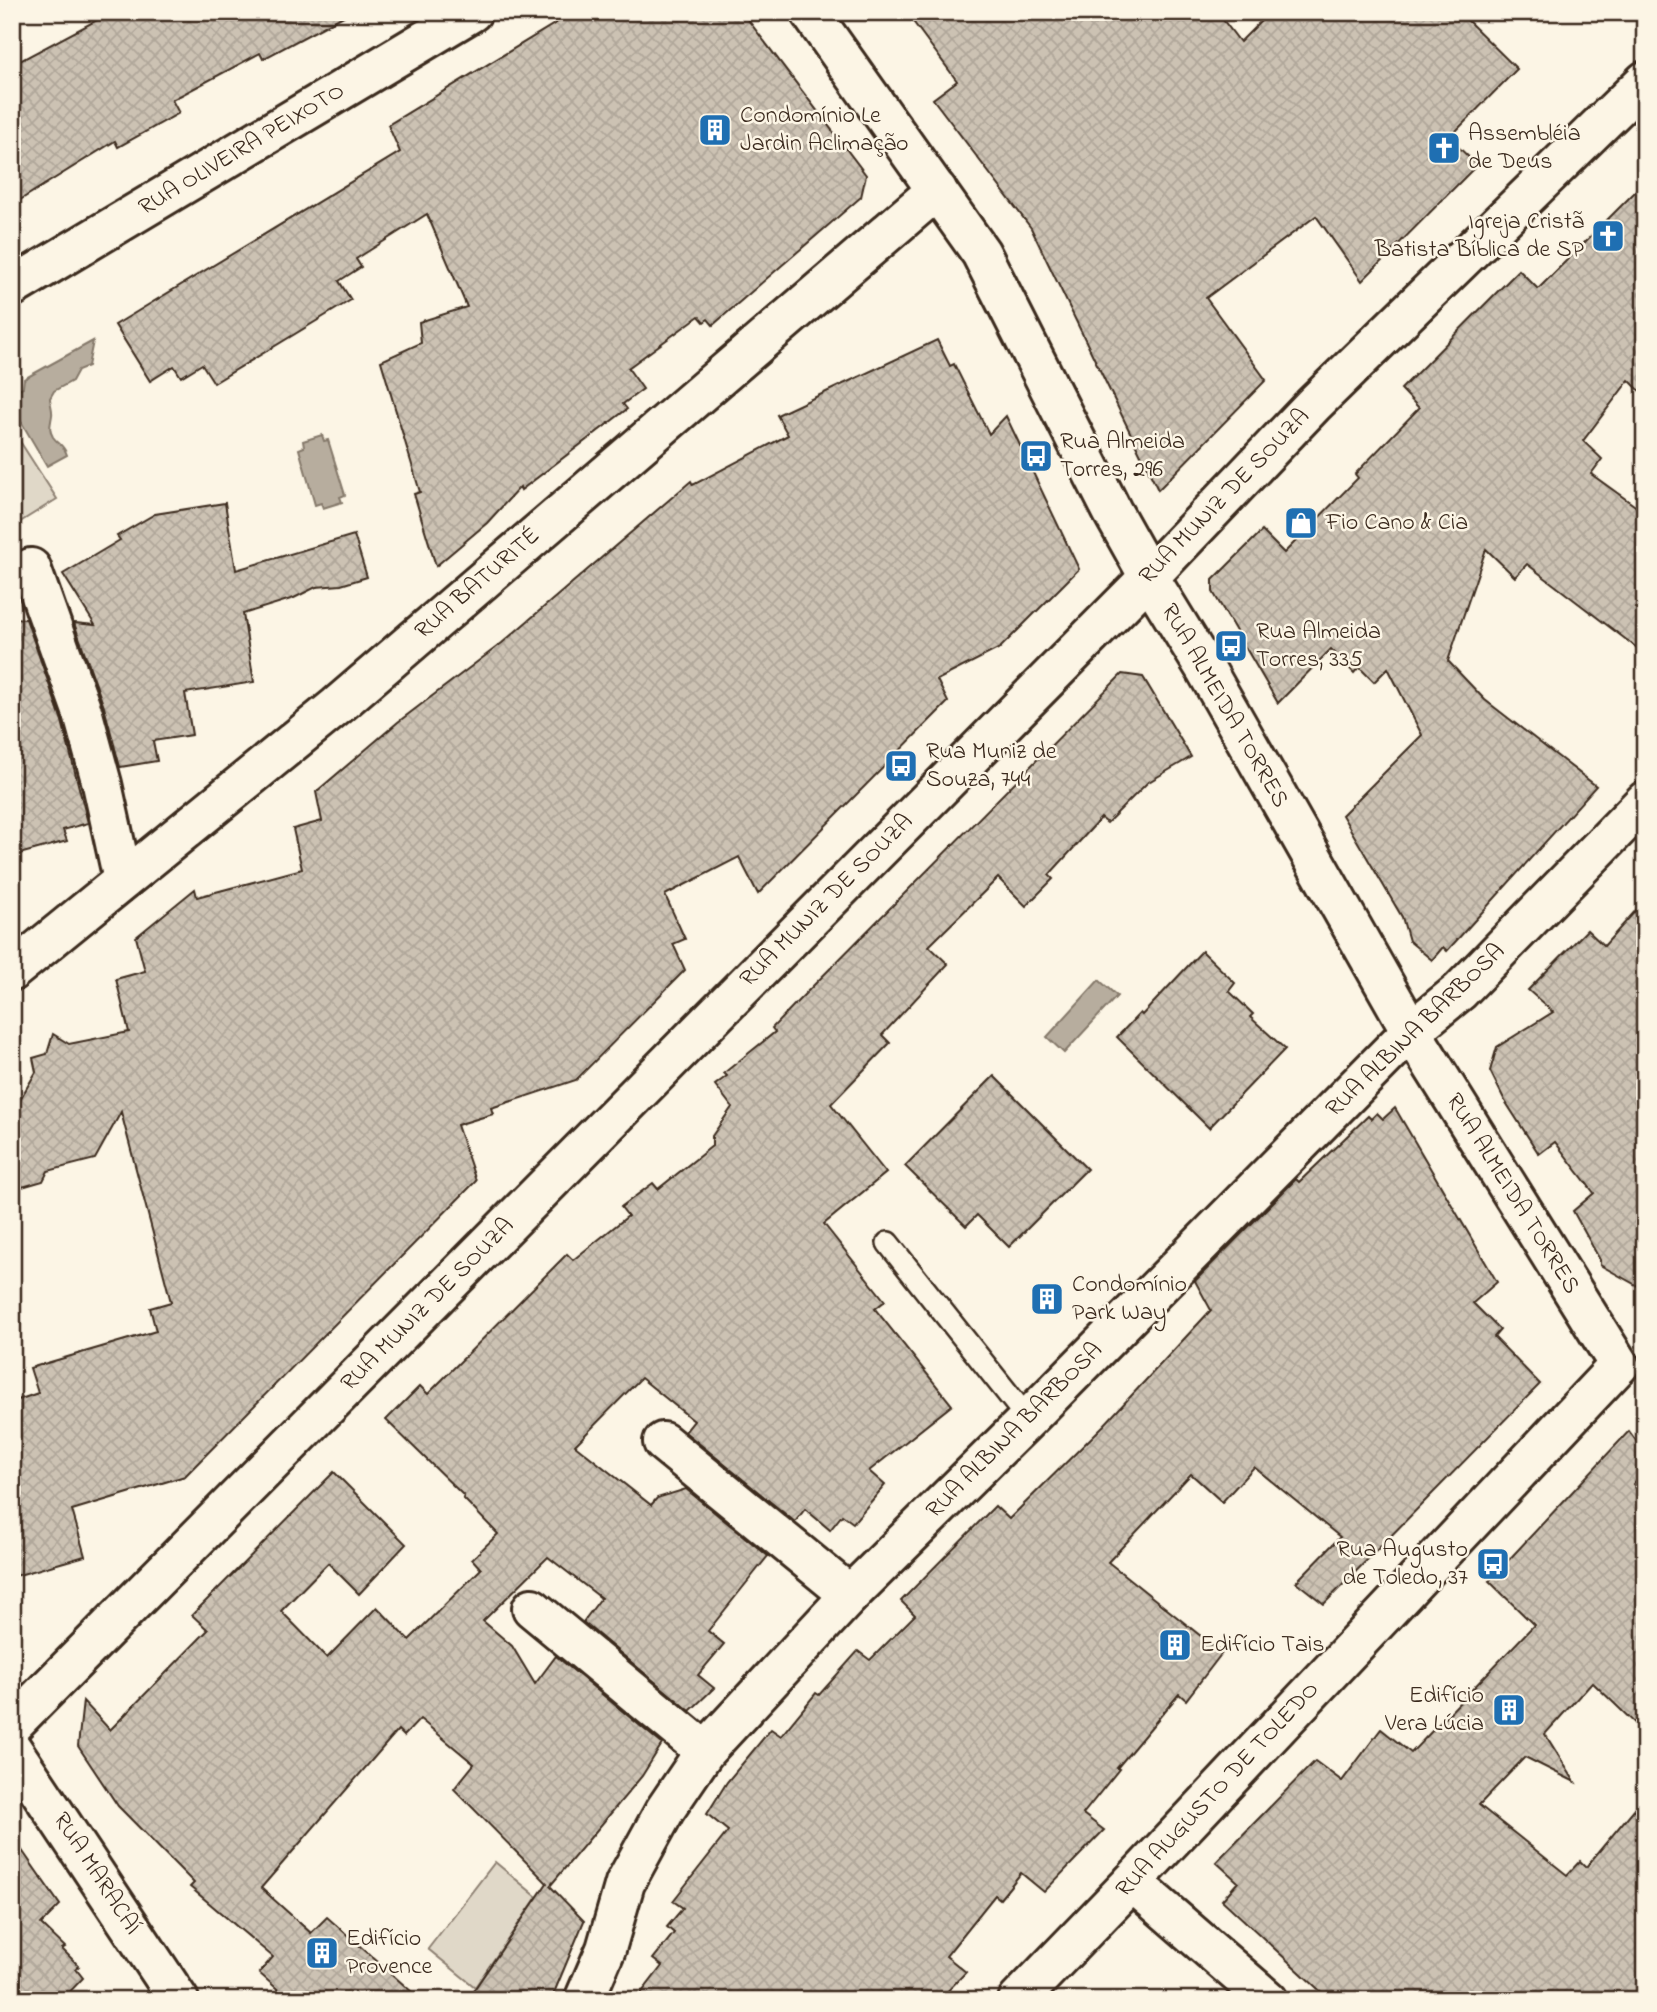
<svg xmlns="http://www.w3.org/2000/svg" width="1657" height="2012" viewBox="0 0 1657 2012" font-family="'Indie Flower',sans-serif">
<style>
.grass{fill:#e0d8c8;stroke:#8e8173;stroke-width:2}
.water{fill:#b7ad9e;stroke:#85796b;stroke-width:2}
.building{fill:url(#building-cross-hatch);stroke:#3b2a1e;stroke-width:2}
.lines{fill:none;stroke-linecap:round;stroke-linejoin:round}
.service-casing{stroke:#3b2a1e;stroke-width:26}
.minor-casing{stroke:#3b2a1e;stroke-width:44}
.tertiary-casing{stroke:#3b2a1e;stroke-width:44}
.service{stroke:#fcf5e5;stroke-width:21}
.minor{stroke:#fcf5e5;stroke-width:38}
.tertiary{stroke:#fcf5e5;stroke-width:38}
.labels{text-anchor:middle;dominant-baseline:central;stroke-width:5;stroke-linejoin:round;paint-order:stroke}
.poi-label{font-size:24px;fill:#3b2a1e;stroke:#fcf5e5;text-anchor:start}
.street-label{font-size:24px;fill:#3b2a1e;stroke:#fcf5e5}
</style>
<defs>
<pattern id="building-cross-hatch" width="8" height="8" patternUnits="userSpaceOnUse" patternTransform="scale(1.75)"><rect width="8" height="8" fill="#ccc2b3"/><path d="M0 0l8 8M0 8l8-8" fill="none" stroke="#b0a79a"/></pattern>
</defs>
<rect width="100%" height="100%" fill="#fcf5e5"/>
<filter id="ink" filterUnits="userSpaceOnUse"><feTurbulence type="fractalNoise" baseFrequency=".0143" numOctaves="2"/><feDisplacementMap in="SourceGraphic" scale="14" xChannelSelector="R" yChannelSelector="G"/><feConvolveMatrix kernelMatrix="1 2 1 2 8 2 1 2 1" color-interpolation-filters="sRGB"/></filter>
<g filter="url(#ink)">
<g class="grass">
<path d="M12,429L57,499L12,527Z"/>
<path d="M495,1862L537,1897L475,1987L428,1949Z"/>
</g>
<g class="water">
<path d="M93,341L88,366L78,370L72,381L54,391L50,398C50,403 53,411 52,415C51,423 48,429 53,437C59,445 64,445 67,455L47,466L16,413L20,409L16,398L18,389L23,387L24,379Z"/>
<path d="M322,435L324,441L328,440L345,495L340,497L342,502L323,508L321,503L315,505L299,449L304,447L303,441Z"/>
<path d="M1099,980L1117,996L1064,1053L1047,1037Z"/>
</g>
<g class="building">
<path d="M112,12H351L263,59L260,53L172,100L179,113L118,147L115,141L12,205V65Z"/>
<path d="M574,12H742L866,175L861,197L713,325L708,319L704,322L699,316L628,368L643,389L623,404L627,409L521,490L520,487L487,523L436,566L414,494L420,492L381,361L421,343L419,322L467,307L427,214L356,259L361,267L339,281L351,300L214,383L202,364L181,377L174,366L150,381L115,325L400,152L388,125Z"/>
<path d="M906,12H1217L1240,42L1270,12H1459L1517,69L1449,138L1477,165L1362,281L1316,216L1206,298L1266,380L1158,490L1031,228L933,99L957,81Z"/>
<path d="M1645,182V396L1629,380L1583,441L1602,459L1591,474L1645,513V654L1527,564L1515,577L1486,549L1448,661L1485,700L1596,786L1447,951L1443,947L1432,960L1409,941L1402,917L1342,815L1422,735L1388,668L1374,682L1359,667L1354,673L1331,649L1278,703L1213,592V580L1262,531L1284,553L1358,478L1355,474L1419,408L1401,389L1519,270L1538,289Z"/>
<path d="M937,340L950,366L954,364L989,434L1006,416L1079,569L1000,648L937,680L948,702L758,894L739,857L665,895L685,939L673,944L685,970L576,1080L491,1108L493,1114L457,1125L476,1181L185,1476L72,1510L85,1556L12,1577V1402L38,1393L30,1368L156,1331L150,1308L171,1302L121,1112L95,1159L48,1171L43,1181L12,1190V1113L36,1072L33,1058L47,1054L53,1034L69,1044L129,1032L116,979L145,971L136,937L195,889L197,897L302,869L293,829L322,821L316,792L398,722L502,643L691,481L693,485L788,435L777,415Z"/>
<path d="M225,503L236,570L354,535L367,577L341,585L316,587L294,598L243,614L254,682L185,693L192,735L153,741L157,761L120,767L104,707L74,623L95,625L63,574L120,540L117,536L155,514Z"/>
<path d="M12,618L26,619L62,721L88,823L63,830L67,841L12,856Z"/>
<path d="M1122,674L1143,677L1191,757L1147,783L1107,823L1101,818L1049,875L1053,879L1026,906L998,878L929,946L948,964L882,1035L890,1043L831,1104L886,1173L824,1224L885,1301L875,1309L952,1405L869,1471L885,1485L853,1523L842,1515L830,1530L805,1509L795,1522L685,1432L694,1421L641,1378L575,1445L651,1505L657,1498L686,1489L768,1556L708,1631L724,1644L698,1675L714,1688L690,1711L583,1622L601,1598L548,1557L483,1621L512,1646L535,1684L556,1656L662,1744L642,1776L550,1886L584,1921L551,2000H467L547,1883L454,1789L474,1764L420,1719L404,1736L398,1730L261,1888L311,1933L327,1917L421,2000H290L259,1973L273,1957L190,1887L194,1883L118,1806L78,1746L83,1701L110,1730L208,1630L192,1615L334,1472L406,1544L359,1594L328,1563L281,1611L327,1658L377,1607L409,1640L481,1569L472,1559L498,1534L463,1498L464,1496L386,1420L420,1386L428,1394L567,1254L573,1260L628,1216L621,1207L653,1183L658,1189L712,1146V1136L732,1107L715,1085L727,1076L724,1073L775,1032L772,1028L798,1001Z"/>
<path d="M1645,900V1290L1600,1265V1260L1573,1211L1594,1193L1555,1142L1539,1154L1505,1101L1490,1071L1497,1047L1553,1012L1528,990L1587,930L1604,946Z"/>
<path d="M1202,951L1235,983L1229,991L1253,1014L1250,1017L1285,1049L1209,1128L1117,1037L1140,1013L1142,1015Z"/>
<path d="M994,1076L1087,1169L1009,1247L977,1215L966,1226L905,1166Z"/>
<path d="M1395,1108L1497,1282L1473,1303L1500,1330L1494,1337L1540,1384L1324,1604L1296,1582L1340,1537L1254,1467L1222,1502L1191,1474L1108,1562L1222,1653L1186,1700L1179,1694L1117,1768L1119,1769L1083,1814L1104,1830L1044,1892L1021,1873L1000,1899L995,1895L946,1956L966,1972L939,2000H636L662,1966L653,1959L674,1933L667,1927L683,1908L673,1901L728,1831L707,1814L727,1782L771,1729L781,1736L816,1693L819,1695L858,1651L870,1660L915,1615L901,1601L995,1506L1009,1519L1104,1425L1211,1310L1195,1281L1296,1179L1299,1182L1368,1116L1371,1119L1377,1113L1383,1119Z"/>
<path d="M1629,1431L1645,1453V1472L1633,1484L1645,1499V1733L1592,1682L1545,1734L1575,1782L1525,1757L1479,1805L1567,1875L1580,1861L1586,1867L1645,1796V2000H1330L1222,1900L1238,1882L1216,1862L1315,1761L1342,1781L1381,1729L1411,1753L1534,1625L1489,1581Z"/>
<path d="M12,1836L60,1905L41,1924L65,1947L62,1949L79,1966L76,1969L83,1978L62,2000H12Z"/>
</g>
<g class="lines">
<defs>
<path id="service" d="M888,1243L1028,1419"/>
<g id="minor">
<path d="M810,12L981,253L1112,511L1149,577L1206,670L1411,1031L1619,1365"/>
<path d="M12,287L472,12"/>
<path d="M31,568L83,714L102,784L123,880"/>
<path d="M12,971L337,706L937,190"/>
<path d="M663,1442L850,1595"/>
<path d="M532,1608L705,1751"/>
<path d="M12,1749L179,2000"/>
<path d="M1132,1882L1268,2000"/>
<path d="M584,2000L606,1949L625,1883L665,1810L705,1751L850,1595L1028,1419L1411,1031L1460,991L1645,801"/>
<path d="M1018,2000L1132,1882L1619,1365"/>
</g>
<path id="tertiary" d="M12,1725L1149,577L1314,404L1645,81"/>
</defs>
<use href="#service" class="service-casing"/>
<use href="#minor" class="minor-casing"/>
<use href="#tertiary" class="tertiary-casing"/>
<use href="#service" class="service"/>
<use href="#minor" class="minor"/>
<use href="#tertiary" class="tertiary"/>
</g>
</g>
<defs>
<symbol id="building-square" viewBox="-11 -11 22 22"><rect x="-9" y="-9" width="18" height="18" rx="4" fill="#1f6fb2" stroke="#fcf5e5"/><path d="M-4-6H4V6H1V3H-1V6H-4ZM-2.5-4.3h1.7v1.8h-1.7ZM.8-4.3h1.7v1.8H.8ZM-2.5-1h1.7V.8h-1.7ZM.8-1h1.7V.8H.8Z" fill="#fff"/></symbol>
<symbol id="church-square" viewBox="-11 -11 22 22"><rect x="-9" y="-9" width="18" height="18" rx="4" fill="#1f6fb2" stroke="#fcf5e5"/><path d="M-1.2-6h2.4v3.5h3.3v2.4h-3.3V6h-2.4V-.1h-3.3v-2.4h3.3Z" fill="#fff"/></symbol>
<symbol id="bus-square" viewBox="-11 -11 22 22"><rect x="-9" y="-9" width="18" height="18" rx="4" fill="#1f6fb2" stroke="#fcf5e5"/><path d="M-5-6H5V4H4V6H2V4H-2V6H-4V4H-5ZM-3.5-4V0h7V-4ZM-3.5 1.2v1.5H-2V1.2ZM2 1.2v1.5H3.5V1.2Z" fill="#fff"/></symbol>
<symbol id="shop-square" viewBox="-11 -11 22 22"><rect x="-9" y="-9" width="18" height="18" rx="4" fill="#1f6fb2" stroke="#fcf5e5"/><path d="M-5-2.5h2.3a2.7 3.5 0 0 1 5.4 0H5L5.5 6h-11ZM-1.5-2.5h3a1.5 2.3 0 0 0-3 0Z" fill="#fff"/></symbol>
</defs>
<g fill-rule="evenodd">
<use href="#building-square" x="696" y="111" width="38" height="38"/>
<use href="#church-square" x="1425" y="129" width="38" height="38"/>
<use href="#church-square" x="1589" y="217" width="38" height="38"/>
<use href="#bus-square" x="1017" y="437" width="38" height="38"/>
<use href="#shop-square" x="1282" y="504" width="38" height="38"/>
<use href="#bus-square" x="1212" y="627" width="38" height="38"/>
<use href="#bus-square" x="882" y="747" width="38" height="38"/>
<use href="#building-square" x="1028" y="1280" width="38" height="38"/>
<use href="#bus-square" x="1474" y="1545" width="38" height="38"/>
<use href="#building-square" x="1156" y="1626" width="38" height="38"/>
<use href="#building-square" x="1490" y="1691" width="38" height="38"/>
<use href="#building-square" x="303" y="1934" width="38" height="38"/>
</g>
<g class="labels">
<g class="poi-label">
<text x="740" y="116">Condomínio Le<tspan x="740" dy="28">Jardin Aclimação</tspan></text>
<text x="1468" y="134">Assembléia<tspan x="1468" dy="28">de Deus</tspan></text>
<text x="1584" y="222" text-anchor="end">Igreja Cristã<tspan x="1584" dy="28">Batista Bíblica de SP</tspan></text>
<text x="1060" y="442">Rua Almeida<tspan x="1060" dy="28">Torres, 296</tspan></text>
<text x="1326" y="523">Fio Cano &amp; Cia</text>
<text x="1256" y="632">Rua Almeida<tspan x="1256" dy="28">Torres, 335</tspan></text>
<text x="926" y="752">Rua Muniz de<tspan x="926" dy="28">Souza, 744</tspan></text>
<text x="1072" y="1285">Condomínio<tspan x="1072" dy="28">Park Way</tspan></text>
<text x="1468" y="1550" text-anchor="end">Rua Augusto<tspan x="1468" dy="28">de Toledo, 37</tspan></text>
<text x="1200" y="1645">Edifício Tais</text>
<text x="1484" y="1696" text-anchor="end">Edifício<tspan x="1484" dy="28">Vera Lúcia</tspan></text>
<text x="346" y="1939">Edifício<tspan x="346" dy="28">Provence</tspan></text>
</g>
<g class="street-label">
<text transform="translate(242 150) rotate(-31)">RUA OLIVEIRA PEIXOTO</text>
<text transform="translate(1225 497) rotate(-46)">RUA MUNIZ DE SOUZA</text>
<text transform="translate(478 584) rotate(-41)">RUA BATURITÉ</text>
<text transform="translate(1224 706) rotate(60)">RUA ALMEIDA TORRES</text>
<text transform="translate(827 901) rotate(-45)">RUA MUNIZ DE SOUZA</text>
<text transform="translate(1416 1031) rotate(-44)">RUA ALBINA BARBOSA</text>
<text transform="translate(1512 1194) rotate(58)">RUA ALMEIDA TORRES</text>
<text transform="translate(428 1305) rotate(-45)">RUA MUNIZ DE SOUZA</text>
<text transform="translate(1015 1431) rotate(-45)">RUA ALBINA BARBOSA</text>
<text transform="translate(1218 1790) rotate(-47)">RUA AUGUSTO DE TOLEDO</text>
<text transform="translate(96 1874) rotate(57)">RUA MARACAÍ</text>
</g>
</g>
<rect width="1657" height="2012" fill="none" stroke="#fcf5e5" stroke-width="42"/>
<rect x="21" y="21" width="1615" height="1970" fill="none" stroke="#3b2a1e" stroke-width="2.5" filter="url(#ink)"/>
</svg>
